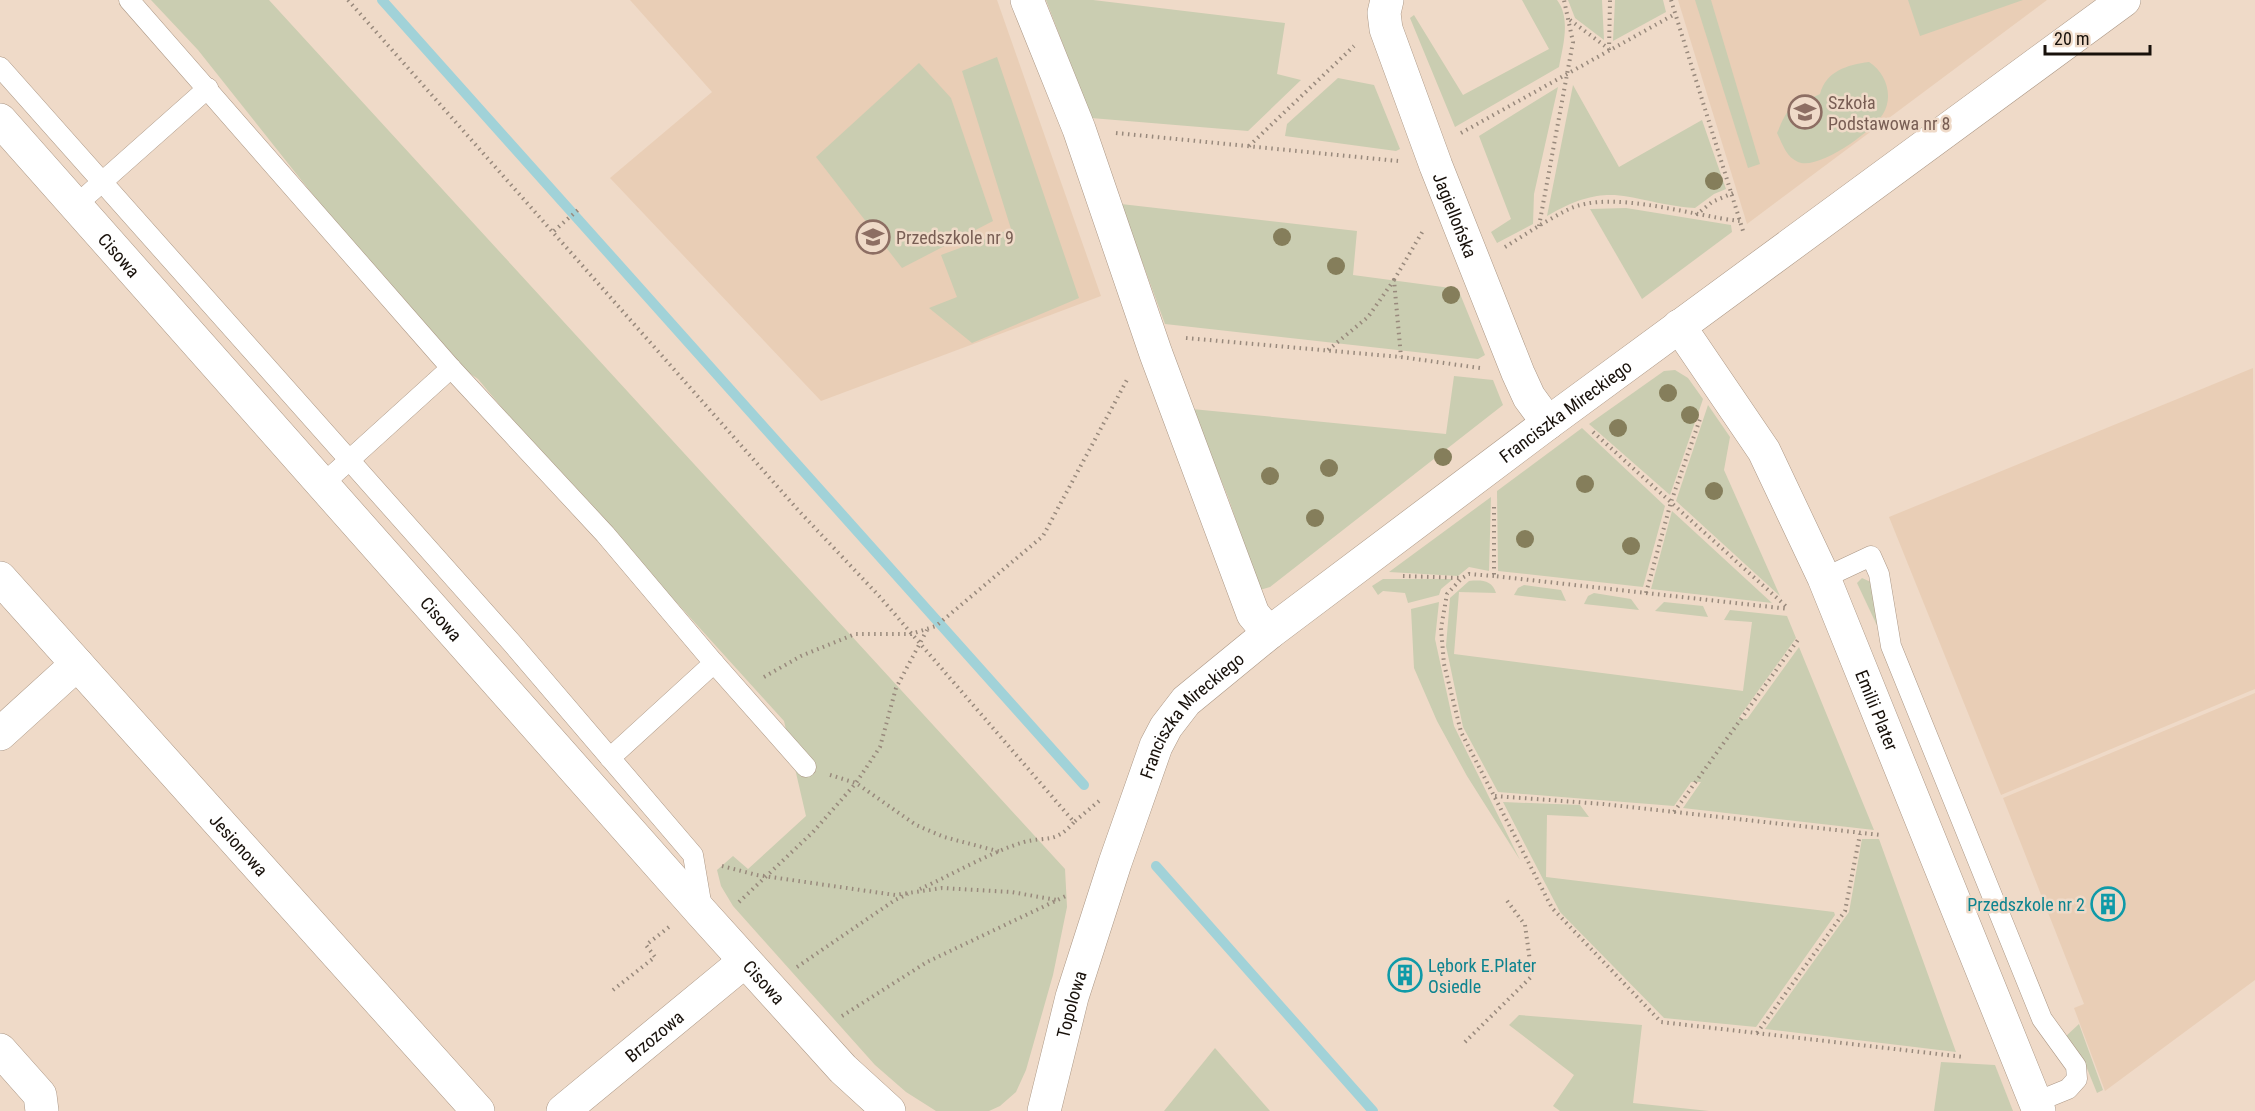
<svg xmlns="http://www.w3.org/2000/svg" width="2255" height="1111" viewBox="0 0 2255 1111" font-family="'Roboto Condensed',sans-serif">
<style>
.built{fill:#e9ceb6}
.green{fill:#cacdb1}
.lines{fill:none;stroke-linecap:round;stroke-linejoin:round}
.stream{stroke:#a1d2d8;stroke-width:10}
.service-casing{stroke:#ab9785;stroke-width:21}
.minor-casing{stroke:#ab9785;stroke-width:34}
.tertiary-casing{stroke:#ab9785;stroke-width:34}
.path{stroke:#98897c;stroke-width:4;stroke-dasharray:1.5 4.5;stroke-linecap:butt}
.service{stroke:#fff;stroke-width:20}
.minor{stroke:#fff;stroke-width:33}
.tertiary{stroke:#fff;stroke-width:33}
.tree{fill:#857e5b}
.labels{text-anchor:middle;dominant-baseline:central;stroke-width:5;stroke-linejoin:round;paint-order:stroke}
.education-label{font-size:18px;fill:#785e54;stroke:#efdac8;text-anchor:start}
.street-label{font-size:18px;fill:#18110b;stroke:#efdac8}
.culture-label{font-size:18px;fill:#0d838f;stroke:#efdac8;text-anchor:end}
</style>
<rect width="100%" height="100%" fill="#efdac8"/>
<g class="built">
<path d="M630,0H997L1101,296L821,401L610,178L712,92Z"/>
<path d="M1678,0H2047L1747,224Z"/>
<path d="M2253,368L2255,689L2001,795L1889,517Z"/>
<path d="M2255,693V980L2105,1091L2074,1008L2084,1004L2003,798Z"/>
</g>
<g class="green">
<path d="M151,0H269L1065,869L1067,907L1053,975L1026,1070L1016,1092L1000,1106L989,1111H936L906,1092L875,1065L733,906L721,886L717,870L733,856L748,869L806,816L784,721L523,433L478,379L459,366L333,220L198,50Z"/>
<path d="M1046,0H1093L1285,23L1277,74L1301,80L1248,131L1091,118Z"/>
<path d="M1522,0H1557C1571,18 1563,46 1559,67L1455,127L1410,18L1414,15L1463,95L1549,49Z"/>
<path d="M1568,0H1602L1604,40L1575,18Z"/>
<path d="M1615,0H1663L1666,12L1613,41Z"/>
<path d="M1695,0H1711L1760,164L1748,168Z"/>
<path d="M1908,0H2023L1920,36Z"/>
<path d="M997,57L1079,298L972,343L929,308L957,297L941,255L1011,229L962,71Z"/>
<path d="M1869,62C1886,73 1894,96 1883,114C1873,131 1818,171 1798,162C1786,157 1782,143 1777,133C1783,120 1787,106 1802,101C1809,98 1813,98 1820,94C1826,71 1847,65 1869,62Z"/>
<path d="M919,63L951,98L993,221L902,268L816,157Z"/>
<path d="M1338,78L1374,85L1400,149L1396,151L1285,136L1287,124Z"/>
<path d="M1573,85L1619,167L1702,120L1726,189L1714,194L1695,208C1629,203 1613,177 1547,216Z"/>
<path d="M1558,87L1534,194L1533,224L1497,243L1491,232L1511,219L1479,136Z"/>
<path d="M1121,204L1357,231L1353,275L1458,289L1485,355L1478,359L1165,324Z"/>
<path d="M1626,208L1731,225L1732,232L1642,299L1590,209Z"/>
<path d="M1675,370L1688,378L1703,399L1670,495L1589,424L1664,371Z"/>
<path d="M1454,376L1493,380L1503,405L1270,587L1260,590L1228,497L1192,409L1446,434Z"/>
<path d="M1708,405L1730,437L1724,470L1780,596L1676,501Z"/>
<path d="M1582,428L1665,506L1643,587L1498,571L1497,491Z"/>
<path d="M1491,497L1489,571L1469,567L1458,576L1389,572Z"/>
<path d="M1672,511L1772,603L1651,589Z"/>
<path d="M1862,578L1873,583L1881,634L1857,583Z"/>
<path d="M1383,579H1453L1441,589L1439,595L1408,603L1405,593L1383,591L1378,595L1372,586Z"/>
<path d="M1469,581C1482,580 1492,580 1496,593L1459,592L1454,654L1743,691L1752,622L1724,620L1730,610L1787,616L1796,638L1738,719H1747L1799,647L1874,830L1683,808L1701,782H1691L1674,806L1498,792L1463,727L1446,646L1450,598Z"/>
<path d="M1524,585L1561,590L1566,601L1514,595L1518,588Z"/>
<path d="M1594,593L1631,599L1639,610L1584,604L1588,596Z"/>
<path d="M1439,602L1435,639L1454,726L1520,860L1467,776L1437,721L1414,668L1411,609Z"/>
<path d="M1664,602L1703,606L1708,617L1655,611Z"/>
<path d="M1503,802L1580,805L1589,817L1547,815L1546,877L1834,912L1835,915L1756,1027L1664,1018L1560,912Z"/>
<path d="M1862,839H1879L1956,1052L1765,1029L1849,912Z"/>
<path d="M1519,1015L1642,1025L1633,1103L1709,1111H1560L1553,1106L1574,1075L1509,1025Z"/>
<path d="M2079,1024L2103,1090L2097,1093L2084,1061L2065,1037Z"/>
<path d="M1215,1048L1270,1111H1164Z"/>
<path d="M1941,1062L1995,1065L2013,1111H1934Z"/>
</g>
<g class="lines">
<g class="stream">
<path d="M382,0L1084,785"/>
<path d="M1156,866L1373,1111"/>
</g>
<defs>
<g id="service">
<path d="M129,0L451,368L605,534L714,663L610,758"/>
<path d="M0,67L511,642L693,855L702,908"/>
<path d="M75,206L208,88"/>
<path d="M324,483L451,368"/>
<path d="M1824,578L1871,556L1879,574L1891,646L2042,1019L2076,1066L2077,1079L2068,1089L2036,1102"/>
<path d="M714,663L806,767"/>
</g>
<g id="minor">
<path d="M1027,0L1079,129L1156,354L1253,614L1269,633"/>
<path id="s1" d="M1387,0L1384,13L1386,29L1436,166L1518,373L1529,397L1548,423"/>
<path id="s2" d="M0,120L702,913L843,1069L889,1111"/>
<path id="s3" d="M1679,326L1764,451L1824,578L2039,1111"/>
<path id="s4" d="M0,578L478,1111"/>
<path d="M0,734L77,664"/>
<path d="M0,1050L40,1095L42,1111"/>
<path id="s5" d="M563,1111L745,961"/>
</g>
<g id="tertiary">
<path id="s6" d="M1044,1111L1072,997L1115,863L1156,746L1166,727L1186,701L1269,633L1548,423L2124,0"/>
</g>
</defs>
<use href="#service" class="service-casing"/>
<use href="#minor" class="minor-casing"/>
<use href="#tertiary" class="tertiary-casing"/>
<g class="path">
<path d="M348,0L798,510L880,597L1074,822L1099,801"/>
<path d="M1671,0L1744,234"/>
<path d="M1570,20L1609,49"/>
<path d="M1609,50L1610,0"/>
<path d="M1116,133L1398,161"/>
<path d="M1461,133L1675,14"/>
<path d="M1249,146L1354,46"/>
<path d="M1696,215L1712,202L1733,193"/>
<path d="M1539,226L1573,42L1564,0"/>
<path d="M554,231L579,209"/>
<path d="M1505,247C1526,234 1547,220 1569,209C1612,189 1692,216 1740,221"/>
<path d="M1394,280L1424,229"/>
<path d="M1186,338L1401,357L1480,368"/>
<path d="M1328,350L1368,317L1394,280L1401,357"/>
<path d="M1593,432L1788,608"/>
<path d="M1494,507V576L1789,609"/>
<path d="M1403,576L1461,578"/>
<path d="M1494,576L1469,574L1462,578L1447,594L1441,628L1444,664L1461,732L1552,908L1661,1022L1964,1057"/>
<path d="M1646,593L1671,502L1700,419"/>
<path d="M764,677L801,656L855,634H911L936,626L1043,536L1128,378"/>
<path d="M830,775L856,783L916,825L944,837L1001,852"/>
<path d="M1495,796L1603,804L1881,835"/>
<path d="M1674,812L1800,637"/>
<path d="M722,866L757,875L895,895L942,888L1011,892L1057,900"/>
<path d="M920,889C951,875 993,851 1024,842C1047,836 1055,844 1074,822"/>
<path d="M739,902L813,832L856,783L880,747L896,688L927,630"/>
<path d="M797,967L895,900L908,894"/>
<path d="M613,990L655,957L646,945L669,927"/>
<path d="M842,1016L927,962L1068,895"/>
<path d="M1757,1033L1845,911L1860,834"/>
<path d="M1465,1042L1532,976L1525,925L1505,898"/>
</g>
<use href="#service" class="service"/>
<use href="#minor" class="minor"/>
<use href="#tertiary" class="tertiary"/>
</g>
<g class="tree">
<circle cx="1714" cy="181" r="9"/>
<circle cx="1282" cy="237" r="9"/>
<circle cx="1336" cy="266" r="9"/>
<circle cx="1451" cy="295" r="9"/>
<circle cx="1668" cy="393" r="9"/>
<circle cx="1690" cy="415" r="9"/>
<circle cx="1618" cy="428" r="9"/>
<circle cx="1443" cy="457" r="9"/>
<circle cx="1329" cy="468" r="9"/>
<circle cx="1270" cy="476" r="9"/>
<circle cx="1585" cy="484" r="9"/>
<circle cx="1714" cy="491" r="9"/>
<circle cx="1315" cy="518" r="9"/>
<circle cx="1525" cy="539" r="9"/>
<circle cx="1631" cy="546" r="9"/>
</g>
<defs>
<symbol id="school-ring" viewBox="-11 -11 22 22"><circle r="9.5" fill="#efdac8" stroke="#8d6e63" stroke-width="1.5"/><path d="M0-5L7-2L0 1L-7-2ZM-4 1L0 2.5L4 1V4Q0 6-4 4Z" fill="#8d6e63"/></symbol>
<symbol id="building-ring" viewBox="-11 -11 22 22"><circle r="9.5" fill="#efdac8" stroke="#0f9aa8" stroke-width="1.5"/><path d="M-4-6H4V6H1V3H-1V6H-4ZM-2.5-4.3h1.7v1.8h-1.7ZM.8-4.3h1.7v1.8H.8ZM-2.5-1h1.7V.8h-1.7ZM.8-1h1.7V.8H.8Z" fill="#0f9aa8"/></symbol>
</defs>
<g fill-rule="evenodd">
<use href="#school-ring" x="1786" y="93" width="38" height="38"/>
<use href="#school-ring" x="854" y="218" width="38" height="38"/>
<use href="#building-ring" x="2089" y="885" width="38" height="38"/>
<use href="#building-ring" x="1386" y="956" width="38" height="38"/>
</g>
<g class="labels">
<g class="education-label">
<text x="1828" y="102">Szkoła<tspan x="1828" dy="21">Podstawowa nr 8</tspan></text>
<text x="896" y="237">Przedszkole nr 9</text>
</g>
<g class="street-label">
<text stroke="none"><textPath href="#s1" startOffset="228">Jagiellońska</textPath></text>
<text stroke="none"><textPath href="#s2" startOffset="180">Cisowa</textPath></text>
<text stroke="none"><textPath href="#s6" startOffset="914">Franciszka Mireckiego</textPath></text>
<text stroke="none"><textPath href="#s2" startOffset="666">Cisowa</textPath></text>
<text stroke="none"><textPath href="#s3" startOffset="434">Emilii Plater</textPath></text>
<text stroke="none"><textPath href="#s6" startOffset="428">Franciszka Mireckiego</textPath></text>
<text stroke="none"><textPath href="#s4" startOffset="358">Jesionowa</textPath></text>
<text stroke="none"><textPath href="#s2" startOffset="1152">Cisowa</textPath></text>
<text stroke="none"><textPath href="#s6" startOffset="110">Topolowa</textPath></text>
<text stroke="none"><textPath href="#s5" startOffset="118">Brzozowa</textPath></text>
</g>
<g class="culture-label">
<text x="2085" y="904">Przedszkole nr 2</text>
<text x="1428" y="965" text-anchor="start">Lębork E.Plater<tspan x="1428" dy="21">Osiedle</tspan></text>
</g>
</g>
<path d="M2045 45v9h105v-9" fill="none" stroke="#18110b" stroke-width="3"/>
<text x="2054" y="45" font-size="18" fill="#18110b" stroke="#efdac8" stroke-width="4.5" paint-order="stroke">20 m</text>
</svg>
